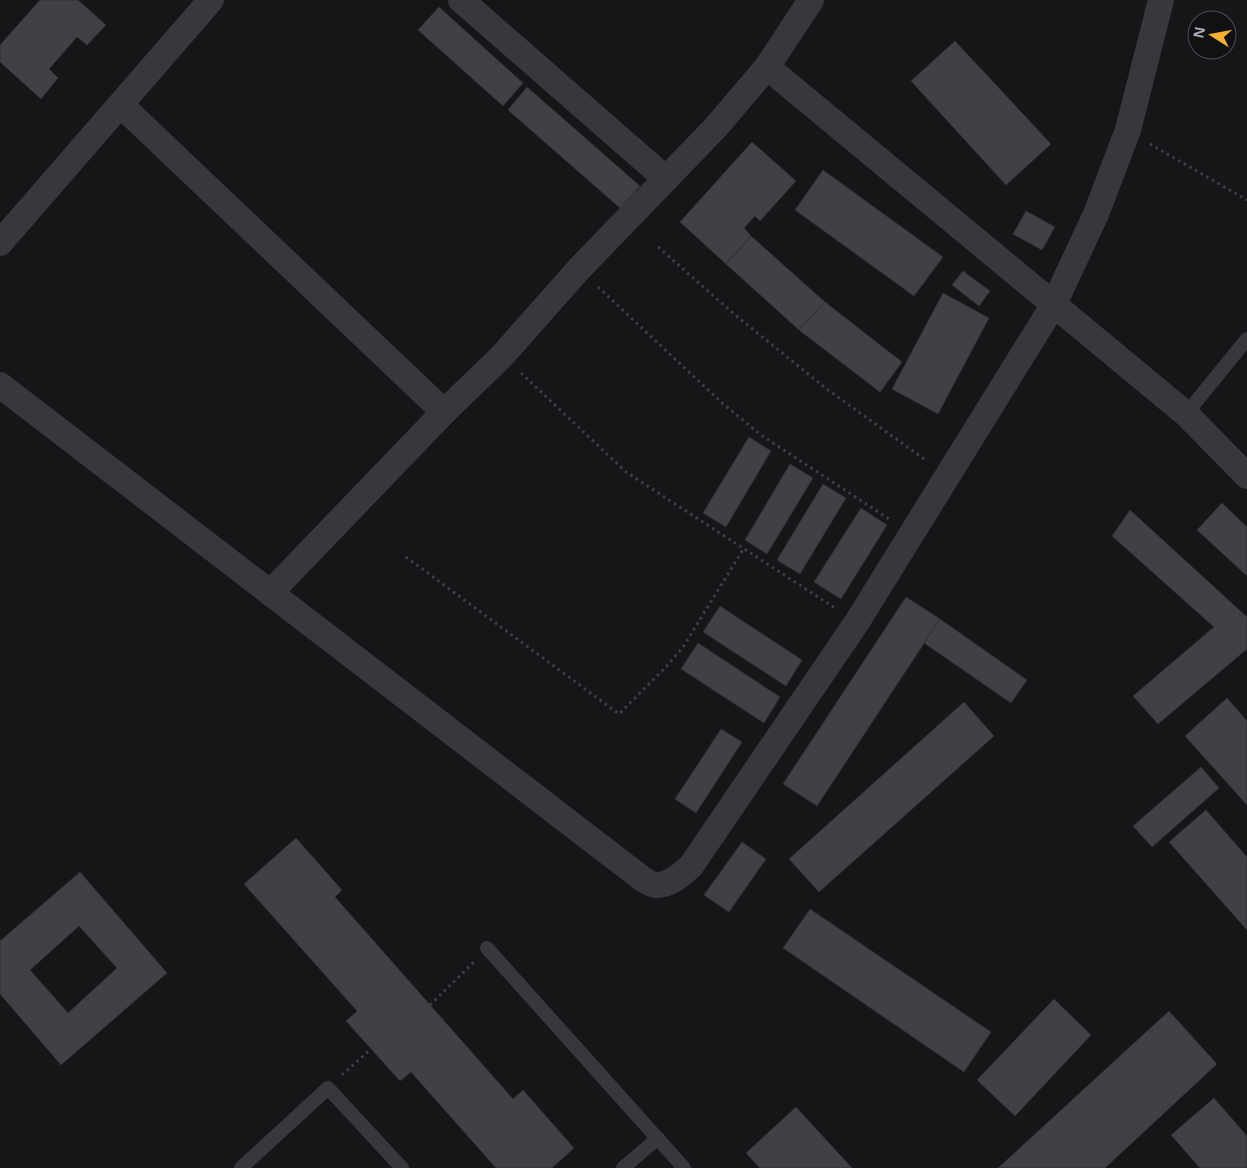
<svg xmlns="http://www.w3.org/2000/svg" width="1247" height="1168" viewBox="0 0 1247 1168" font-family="'Noto Sans',sans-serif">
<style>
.building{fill:#404145;stroke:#303034;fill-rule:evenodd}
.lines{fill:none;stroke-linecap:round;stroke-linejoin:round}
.path{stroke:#3d3f44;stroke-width:3;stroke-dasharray:2.5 4;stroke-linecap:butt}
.service{stroke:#37383d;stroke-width:14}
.minor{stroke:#37383d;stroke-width:26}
</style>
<rect width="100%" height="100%" fill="#161618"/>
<g class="building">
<path d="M40,0H78L106,25L87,45L77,37L49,69L58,78L41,99L0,62V45Z"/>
<path d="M439,7L523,83L503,106L418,30Z"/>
<path d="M955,41L1051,144L1006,185L911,81Z"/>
<path d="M527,87L640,186L620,208L508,110Z"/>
<path d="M752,142L796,181L760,221L755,216L744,228L751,236L726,264L680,222Z"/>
<path d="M823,170L943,257L914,296L795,210Z"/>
<path d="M1026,211L1055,227L1042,250L1013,234Z"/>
<path d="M751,236L825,302L799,330L726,264Z"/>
<path d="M963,271L990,291L979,306L952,285Z"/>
<path d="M943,293L989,318L938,414L892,389Z"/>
<path d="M825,302L902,362L880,392L799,330Z"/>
<path d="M749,437L771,451L726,527L703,513Z"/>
<path d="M790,464L813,478L767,554L745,540Z"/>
<path d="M823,484L846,498L800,574L777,560Z"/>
<path d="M1222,503L1247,527V576L1197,530Z"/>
<path d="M861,508L887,525L841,599L814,582Z"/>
<path d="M1130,510L1247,617V649L1158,724L1133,696L1214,627L1112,536Z"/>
<path d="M906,597L940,619L817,806L783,784Z"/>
<path d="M720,606L802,660L786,686L703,632Z"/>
<path d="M940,619L1027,680L1011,703L924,643Z"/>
<path d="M698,643L780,697L764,723L681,669Z"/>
<path d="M1227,698L1247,721V805L1185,736Z"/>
<path d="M964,702L994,736L819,892L789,859Z"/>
<path d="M721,729L742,742L696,813L675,799Z"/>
<path d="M1201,767L1219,788L1152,847L1133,826Z"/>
<path d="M1206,810L1247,857V930L1169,842Z"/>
<path d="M296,838L342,890L335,897L513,1099L523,1090L574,1148L552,1168H496L411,1072L400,1081L346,1021L357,1011L244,884Z"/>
<path d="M742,842L766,859L729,912L704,895Z"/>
<path d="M80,872L167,973L61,1065L0,994V941ZM79,926L117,968L68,1013L30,970Z"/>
<path d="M810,909L991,1032L964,1072L783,948Z"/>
<path d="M1054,999L1091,1035L1015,1116L977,1080Z"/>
<path d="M1169,1011L1217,1064L1105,1168H998Z"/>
<path d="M1214,1098L1247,1136V1168H1200L1171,1135Z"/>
<path d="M796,1107L852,1168H760L746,1153Z"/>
</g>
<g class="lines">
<g class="path">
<path d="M1150,144L1247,200"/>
<path d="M658,247L734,314L828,390L927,461"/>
<path d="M598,287L721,402L761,435L889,519"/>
<path d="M521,373L626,472L835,608"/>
<path d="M406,557L619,714L666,667L683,647L744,548"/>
<path d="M430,1005L474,962"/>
<path d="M342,1075L371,1049"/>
</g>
<g class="service">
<path d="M1186,414L1247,339"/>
<path d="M487,948L684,1168"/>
<path d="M241,1168L328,1088L402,1168"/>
<path d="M623,1168L658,1138"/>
</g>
<g class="minor">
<path d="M461,0L666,179"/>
<path d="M767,67L1186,414L1247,476"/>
<path d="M121,105L444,412"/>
<path d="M0,243L211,0"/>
<path d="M0,385L640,877C644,880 650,884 655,885C669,886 681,875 691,866L857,622L1054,304L1096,214L1128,130L1161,0"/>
<path d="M270,593L444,412L502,356L579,269L716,127L767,67L811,0"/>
</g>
</g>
<g transform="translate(1212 35) rotate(281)"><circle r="24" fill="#111113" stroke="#4d4f55"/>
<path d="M0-4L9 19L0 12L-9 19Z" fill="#f2b134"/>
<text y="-8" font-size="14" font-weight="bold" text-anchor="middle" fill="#a8adb8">N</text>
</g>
</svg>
